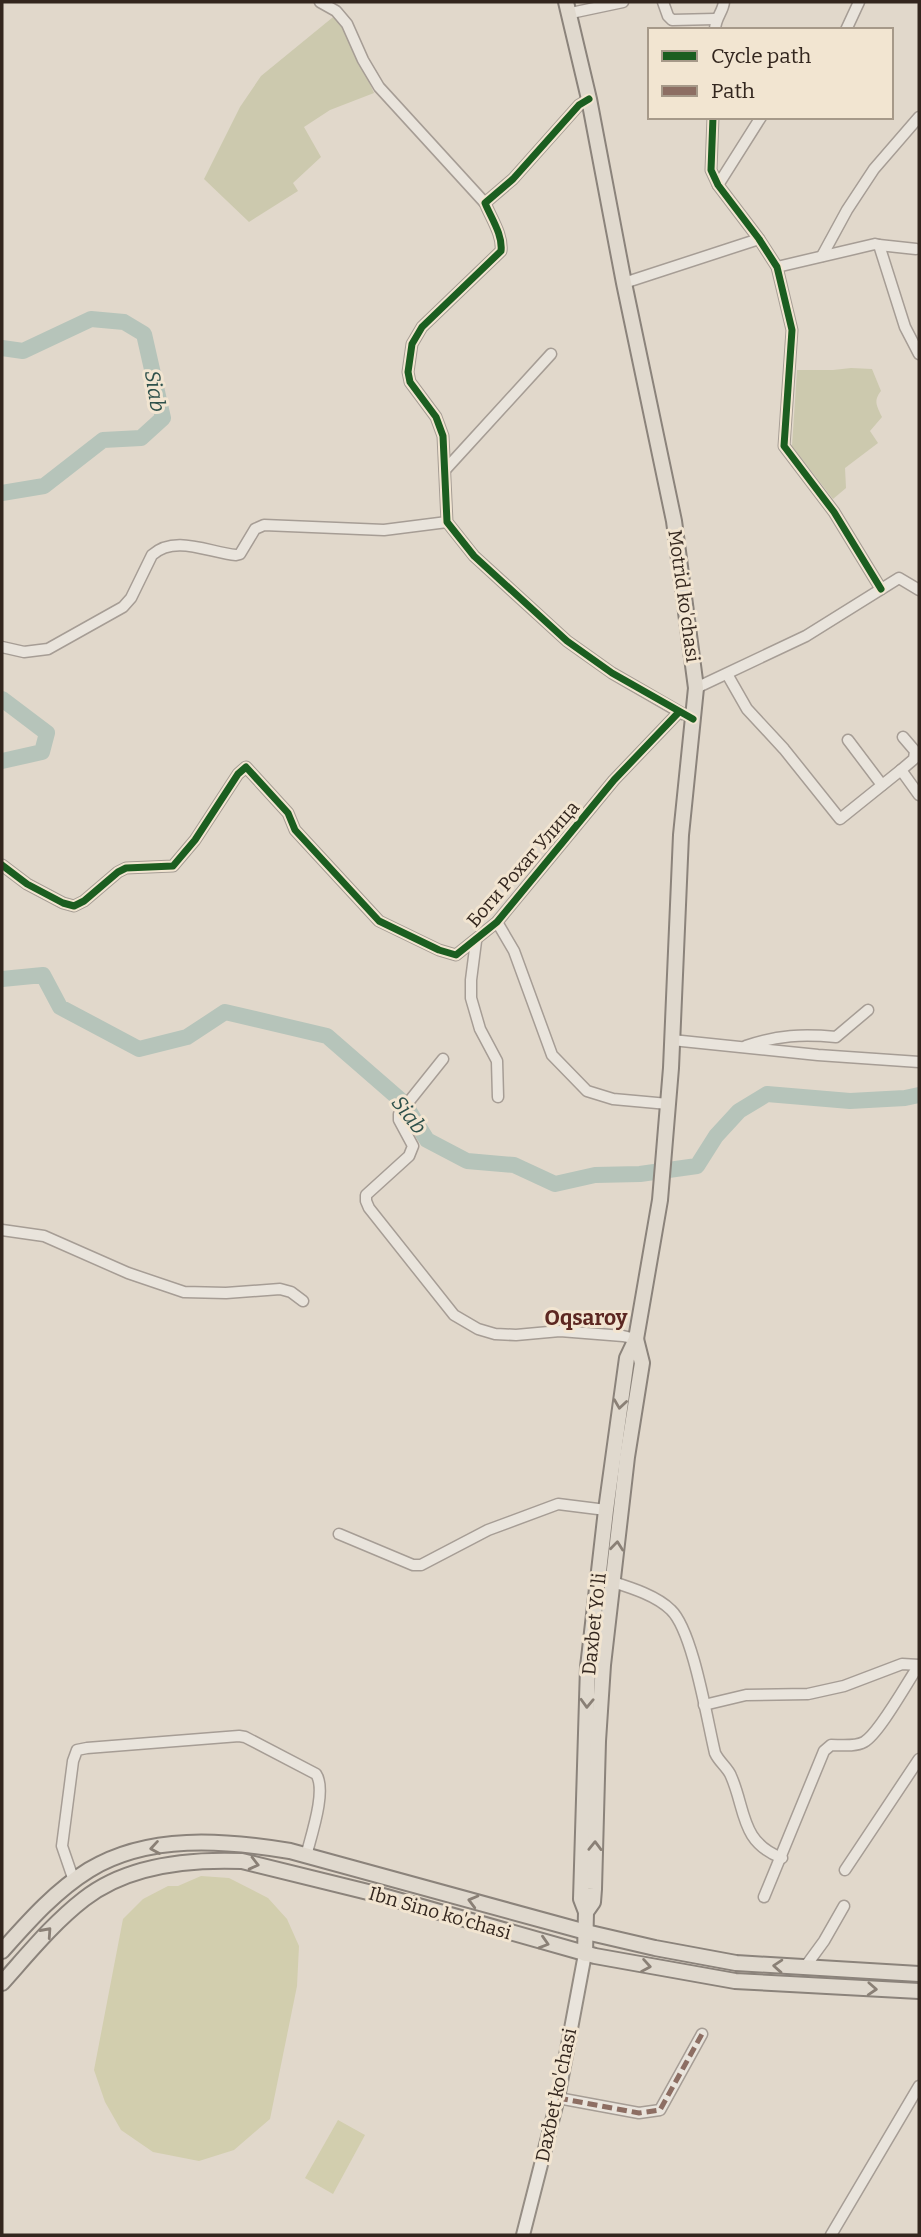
<svg xmlns="http://www.w3.org/2000/svg" width="921" height="2237" viewBox="0 0 921 2237" font-family="Bitter,serif">
<style>
.green{fill:#d2ceae}
.cemetery{fill:#ccc9ae}
.lines{fill:none;stroke-linecap:round;stroke-linejoin:round}
.river{stroke:#b6c4ba;stroke-width:16}
.minor-casing{stroke:#a69d95;stroke-width:13}
.secondary-casing{stroke:#958d84;stroke-width:16}
.primary-casing{stroke:#8b837b;stroke-width:18}
.minor{stroke:#e9e4dc;stroke-width:10}
.secondary{stroke:#e9e4dc;stroke-width:12}
.primary{stroke:#e0d9ce;stroke-width:14}
.quiet{stroke:#8d6e63;stroke-width:5;stroke-dasharray:10 5;stroke-linecap:butt}
.cycleway-casing{stroke:#f2e5d1;stroke-width:11}
.cycleway{stroke:#1b5e20;stroke-width:7}
.oneway{stroke:#8a8076}
.labels{text-anchor:middle;dominant-baseline:central;stroke-width:6;stroke-linejoin:round;paint-order:stroke}
.street-label{font-size:19px;fill:#33261e;stroke:#f2e5d1}
.water-label{font-size:21px;font-style:italic;fill:#2e514b;stroke:#f2e5d1}
.neighbourhood-label{font-size:21px;font-weight:bold;fill:#5c2721;stroke:#f2e5d1}
</style>
<rect width="100%" height="100%" fill="#e1d8cb"/>
<g class="green">
<path d="M201,1876L229,1878L268,1898L287,1919L299,1946L297,1986L270,2119L234,2150L199,2161L153,2152L121,2130L105,2102L94,2070L123,1919L143,1899L168,1886H178Z"/>
<path d="M338,2120L365,2135L333,2194L305,2178Z"/>
</g>
<g class="cemetery">
<path d="M338,13L374,93L330,110L304,127L321,157L293,183L298,191L249,222L204,179L240,107L261,76Z"/>
<path d="M851,368L872,369L881,391C873,401 877,406 882,417L870,431L878,443L845,468L846,488L833,499L792,446L797,370H833Z"/>
</g>
<g class="lines">
<g class="river">
<path d="M2,348L23,351L91,319L124,322L144,334L163,418L141,438L103,440L44,486L2,493"/>
<path d="M2,699L47,733L42,752L2,761"/>
<path d="M2,979L43,975L60,1007L139,1049L187,1037L225,1012L327,1036L404,1103L427,1140L467,1161L514,1165L555,1184L595,1175L640,1174L697,1166L716,1136L739,1111L767,1094L850,1101L905,1098L919,1095"/>
</g>
<defs>
<g id="minor">
<path d="M320,2L336,11L347,24L363,60L379,87L485,203"/>
<path d="M663,2L668,16L672,20L715,19"/>
<path d="M571,13L623,2"/>
<path d="M715,30C715,18 723,12 724,2"/>
<path d="M846,30L859,2"/>
<path d="M589,99L579,105L513,179L485,203C491,218 503,235 501,251L422,327L412,344L408,372L410,382L436,417L443,436L447,522L474,556L567,641L612,673L683,714"/>
<path d="M713,117L711,170L718,185L759,239L777,267L792,330L784,446L834,512L881,589"/>
<path d="M718,185L761,117"/>
<path d="M879,245L916,249"/>
<path d="M822,256L847,210L874,169L919,117"/>
<path d="M777,267L875,244L879,245L905,327L919,354"/>
<path d="M624,283L759,239"/>
<path d="M445,470L551,354"/>
<path d="M2,647L24,652L48,649L123,607L131,598L152,555C175,534 210,553 236,555L240,554L255,529L264,525L384,530L447,522"/>
<path d="M727,674L747,709L784,749L840,819L901,770L919,795"/>
<path d="M696,688L806,636L899,578L919,590"/>
<path d="M848,740L882,785"/>
<path d="M901,770L914,759L915,751L903,737"/>
<path d="M2,865L27,884L63,903L74,906L84,901L118,872L126,868L173,866L195,840L238,774L246,767L288,813L295,830L379,921L439,950L456,955L497,922L614,780L679,712"/>
<path d="M497,922L514,951L552,1055L587,1091L613,1099L668,1104"/>
<path d="M476,941L471,980V998L480,1029L497,1061L498,1097"/>
<path d="M672,1040L818,1055L919,1062"/>
<path d="M746,1046C777,1035 803,1034 836,1037L868,1010"/>
<path d="M443,1059L399,1114V1120L413,1146L409,1156L366,1195V1201L369,1208L454,1315L478,1329L495,1334L516,1335L560,1331L623,1336L636,1339"/>
<path d="M2,1230L44,1236L128,1273L184,1292L226,1293L280,1289L291,1292L303,1301"/>
<path d="M339,1534L413,1565H421L488,1530L558,1504L606,1510"/>
<path d="M613,1582C632,1588 657,1596 671,1610C693,1631 707,1720 715,1753C719,1762 728,1768 731,1776C746,1810 740,1842 782,1858"/>
<path d="M704,1705L746,1695L808,1694L844,1686L902,1664L919,1665"/>
<path d="M845,1870L919,1759"/>
<path d="M74,1881L62,1846L73,1761L77,1750L87,1748L239,1736L245,1737L316,1774C327,1790 311,1836 306,1856"/>
<path d="M764,1897L824,1751L831,1745C840,1745 855,1747 864,1742C879,1734 908,1681 919,1665"/>
<path d="M805,1967L824,1941L844,1906"/>
<path d="M558,2098L639,2113L660,2110L702,2034"/>
<path d="M831,2235L919,2086"/>
</g>
<path id="secondary" d="M523,2235L558,2098L585,1954"/>
<g id="primary">
<path d="M566,2L589,99L624,283L674,521L696,688L681,835L671,1068L660,1200L636,1339L627,1358L606,1510L588,1667L581,1899L586,1912L585,1954"/>
<path d="M586,1912L593,1902L594,1889L598,1741L603,1665L627,1457L642,1363L636,1339"/>
<path d="M2,1951C28,1922 55,1891 89,1870C148,1834 224,1840 290,1851L586,1932L655,1948L736,1963L919,1974"/>
<path d="M2,1983C28,1954 53,1923 84,1899C127,1865 189,1859 242,1861L376,1894L595,1956L735,1981L919,1991"/>
</g>
</defs>
<use href="#minor" class="minor-casing"/>
<use href="#secondary" class="secondary-casing"/>
<use href="#primary" class="primary-casing"/>
<use href="#minor" class="minor"/>
<use href="#secondary" class="secondary"/>
<use href="#primary" class="primary"/>
<path class="quiet" d="M558,2098L639,2113L660,2110L702,2034"/>
<defs>
<g id="cycleway">
<path d="M589,99L579,105L513,179L485,203C491,218 503,235 501,251L422,327L412,344L408,372L410,382L436,417L443,436L447,522L474,556L567,641L612,673L693,719"/>
<path d="M713,117L711,170L718,185L759,239L777,267L792,330L784,446L834,512L881,589"/>
<path d="M2,865L27,884L63,903L74,906L84,901L118,872L126,868L173,866L195,840L238,774L246,767L288,813L295,830L379,921L439,950L456,955L497,922L614,780L679,712"/>
</g>
</defs>
<use href="#cycleway" class="cycleway-casing"/>
<use href="#cycleway" class="cycleway"/>
</g>
<defs><path id="oneway-chevron" d="M-2-3.5L2.5 0L-2 3.5" fill="none" stroke-width="1.6" stroke-linecap="round" stroke-linejoin="round" transform="scale(1.75)"/></defs>
<g class="oneway">
<use href="#oneway-chevron" transform="translate(620 1404) rotate(98)"/>
<use href="#oneway-chevron" transform="translate(617 1546) rotate(-84)"/>
<use href="#oneway-chevron" transform="translate(587 1703) rotate(92)"/>
<use href="#oneway-chevron" transform="translate(595 1846) rotate(-89)"/>
<use href="#oneway-chevron" transform="translate(155 1848) rotate(171)"/>
<use href="#oneway-chevron" transform="translate(254 1864) rotate(14)"/>
<use href="#oneway-chevron" transform="translate(473 1901) rotate(-165)"/>
<use href="#oneway-chevron" transform="translate(47 1932) rotate(-48)"/>
<use href="#oneway-chevron" transform="translate(544 1943) rotate(17)"/>
<use href="#oneway-chevron" transform="translate(646 1966) rotate(10)"/>
<use href="#oneway-chevron" transform="translate(778 1966) rotate(-176)"/>
<use href="#oneway-chevron" transform="translate(872 1989) rotate(3)"/>
</g>
<g class="labels">
<g class="street-label">
<text transform="translate(684 596) rotate(82)">Motrid ko'chasi</text>
<text transform="translate(523 864) rotate(-49)">Боги Рохат Улица</text>
<text transform="translate(594 1624) rotate(-84)">Daxbet Yo'li</text>
<text transform="translate(440 1913) rotate(16)">Ibn Sino ko'chasi</text>
<text transform="translate(556 2095) rotate(-78)">Daxbet ko'chasi</text>
</g>
<g class="water-label">
<text transform="translate(155 391) rotate(81)">Siab</text>
<text transform="translate(409 1115) rotate(52)">Siab</text>
</g>
<g class="neighbourhood-label">
<text x="586" y="1318">Oqsaroy</text>
</g>
</g>
<rect width="921" height="2237" fill="none" stroke="#33261e" stroke-width="7"/>
<rect x="648" y="28" width="245" height="91" fill="#f2e5d1" stroke="#a69989" stroke-width="2"/>
<rect x="662" y="51" width="35" height="10" fill="#1b5e20" stroke="#a69989" stroke-width="2"/>
<text x="711" y="63" font-size="21" fill="#33261e">Cycle path</text>
<rect x="662" y="86" width="35" height="10" fill="#8d6e63" stroke="#a69989" stroke-width="2"/>
<text x="711" y="98" font-size="21" fill="#33261e">Path</text>
</svg>
